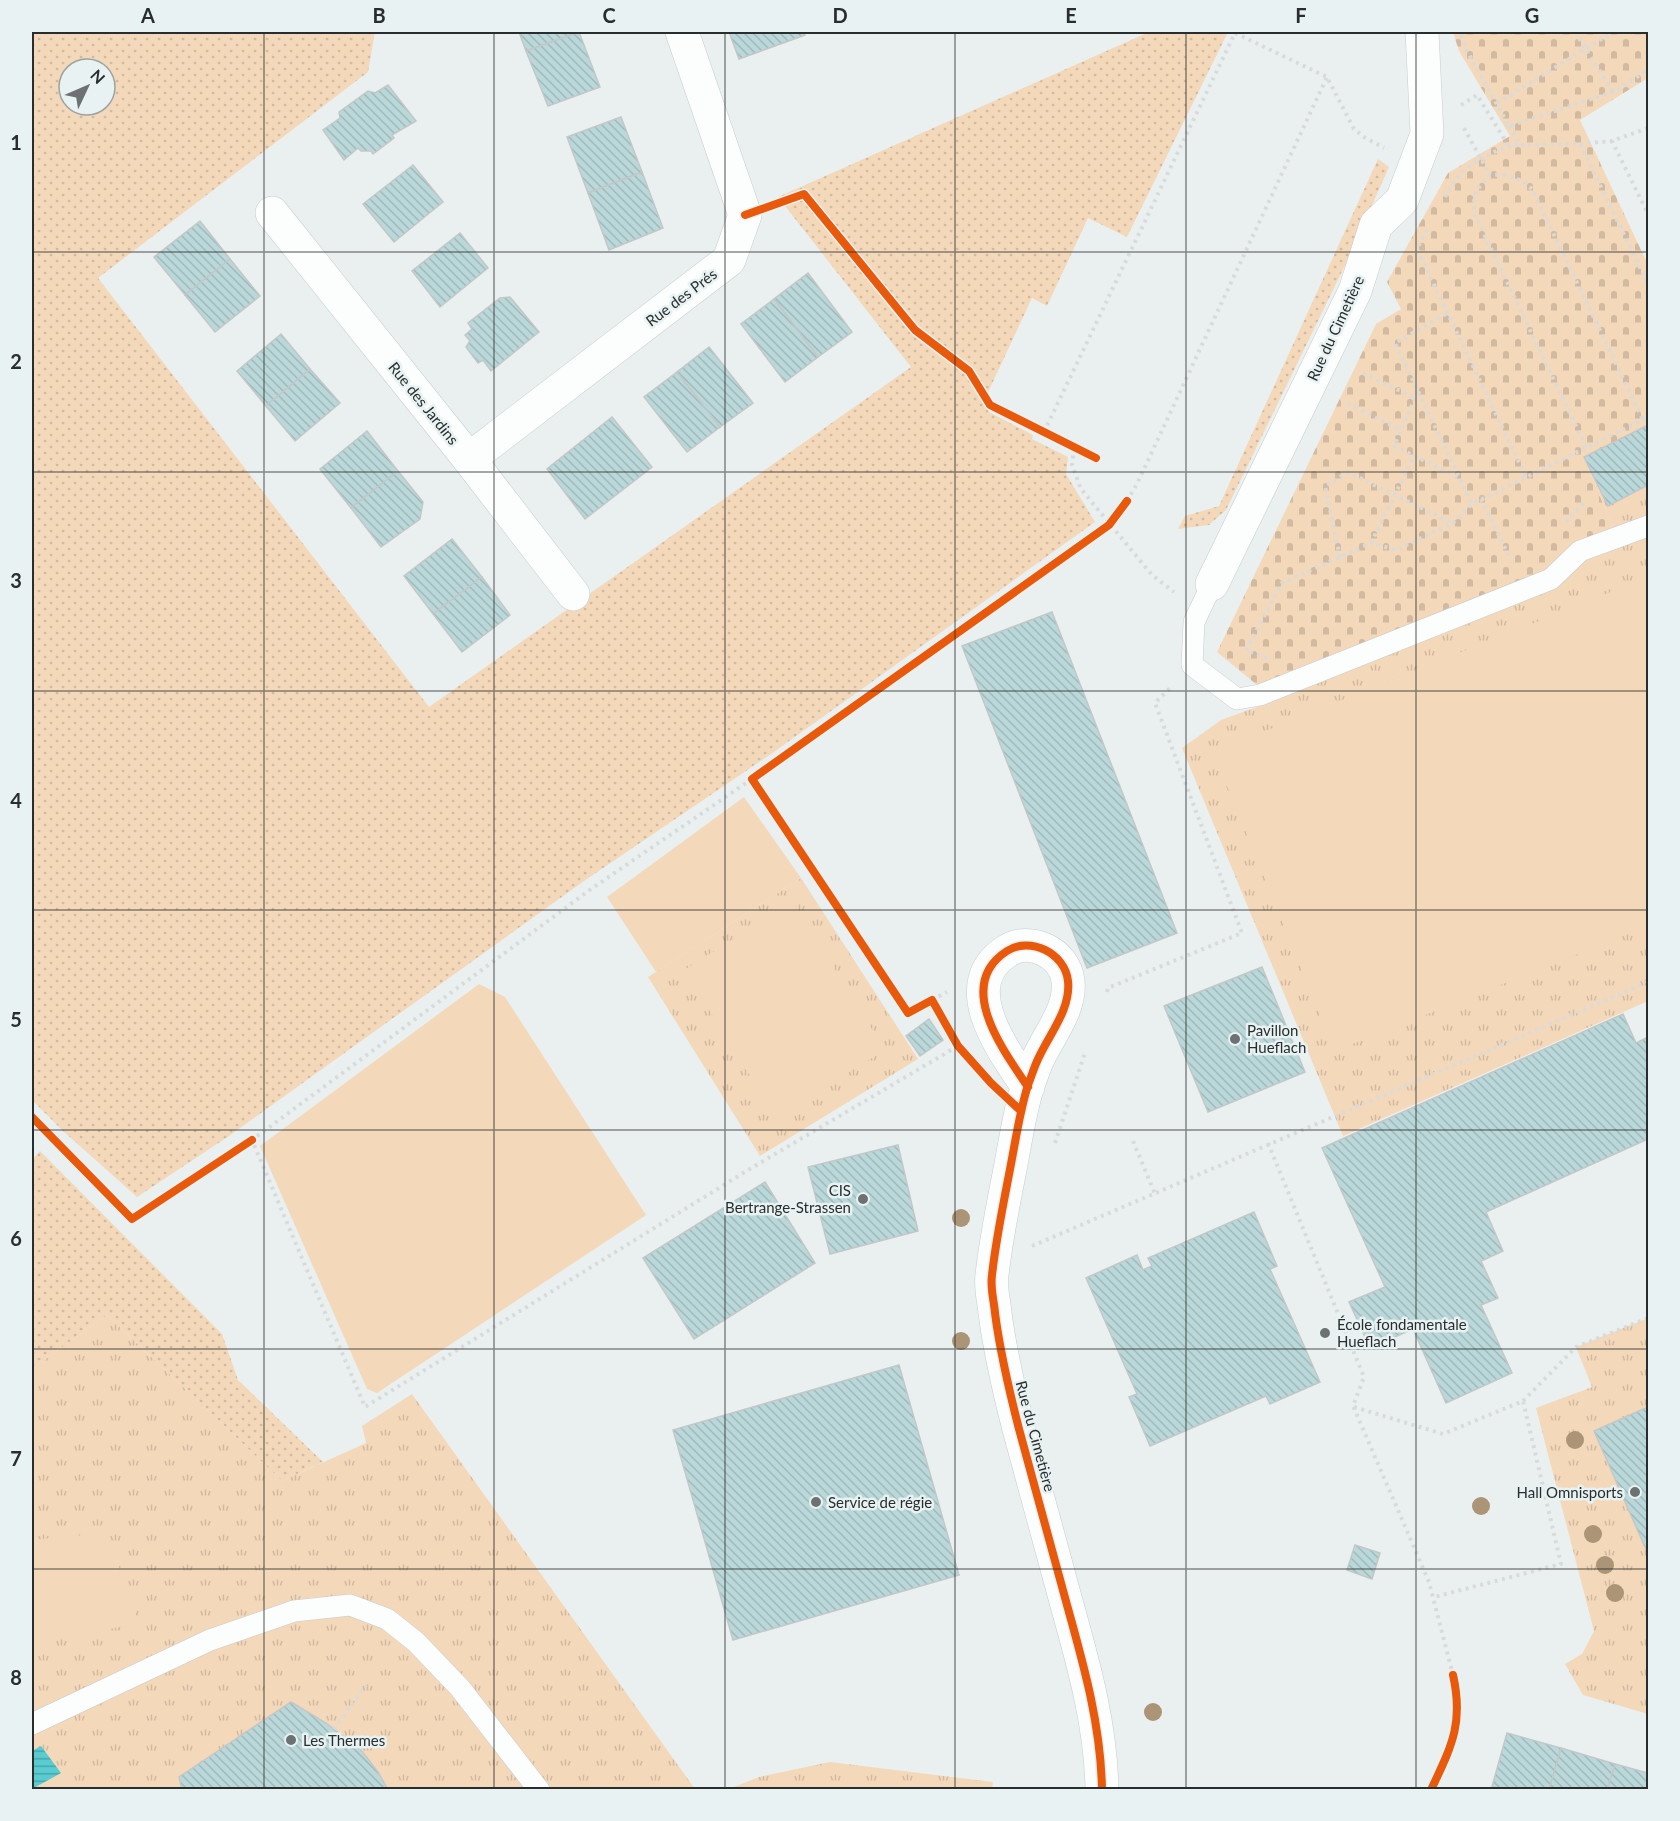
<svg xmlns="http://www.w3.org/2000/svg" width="1680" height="1821" viewBox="0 0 1680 1821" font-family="Lato,sans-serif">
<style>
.grass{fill:url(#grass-dots);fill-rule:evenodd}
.cemetery{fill:url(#cemetery-stones)}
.park{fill:url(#park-tufts)}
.pitch{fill:#f4d8ba}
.water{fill:url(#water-rules)}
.building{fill:url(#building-back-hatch);stroke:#c3c7c8;stroke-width:1.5}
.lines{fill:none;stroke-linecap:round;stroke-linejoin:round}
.lane-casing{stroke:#c8cccc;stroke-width:22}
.street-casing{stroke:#c8cccc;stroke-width:34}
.path{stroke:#d9dbdb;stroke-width:4;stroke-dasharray:3 4.5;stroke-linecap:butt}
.lane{stroke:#fcfdfd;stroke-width:21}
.street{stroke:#fcfdfd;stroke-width:33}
.cycleway-casing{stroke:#e8f2f2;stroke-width:11}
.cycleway{stroke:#e8590c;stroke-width:8}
.tree{fill:#ab9576}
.grid{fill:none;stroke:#292d2d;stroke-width:1.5;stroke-opacity:0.55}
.poi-dot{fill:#6d7171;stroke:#e8f2f2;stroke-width:2}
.labels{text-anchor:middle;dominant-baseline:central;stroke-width:5;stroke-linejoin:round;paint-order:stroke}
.street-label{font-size:15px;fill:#292d2d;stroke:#e8f2f2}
.poi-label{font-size:15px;fill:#292d2d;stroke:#e8f2f2;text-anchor:start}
.neatline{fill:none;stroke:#292d2d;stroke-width:2}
.grid-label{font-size:20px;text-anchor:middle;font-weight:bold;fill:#292d2d}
</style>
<defs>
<pattern id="grass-dots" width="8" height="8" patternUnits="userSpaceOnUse" patternTransform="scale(1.5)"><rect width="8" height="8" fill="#f4d8ba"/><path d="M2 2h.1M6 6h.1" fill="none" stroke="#d1baa0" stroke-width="1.8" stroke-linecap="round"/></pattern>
<pattern id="cemetery-stones" width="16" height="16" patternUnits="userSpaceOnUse" patternTransform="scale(1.5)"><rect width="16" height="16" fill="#f4d8ba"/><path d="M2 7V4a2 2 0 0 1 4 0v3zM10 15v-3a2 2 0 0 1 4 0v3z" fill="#d1baa0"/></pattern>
<pattern id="park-tufts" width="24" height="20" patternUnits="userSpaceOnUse" patternTransform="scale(1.5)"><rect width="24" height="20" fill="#f4d8ba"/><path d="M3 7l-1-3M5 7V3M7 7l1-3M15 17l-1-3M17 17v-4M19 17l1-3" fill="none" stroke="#d1baa0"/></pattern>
<pattern id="water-rules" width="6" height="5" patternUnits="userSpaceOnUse" patternTransform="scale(1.5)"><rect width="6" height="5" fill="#58ccd0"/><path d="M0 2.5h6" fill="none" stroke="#49a6a9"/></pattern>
<pattern id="building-back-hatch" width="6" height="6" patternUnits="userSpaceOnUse" patternTransform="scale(1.5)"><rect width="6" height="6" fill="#bad8d9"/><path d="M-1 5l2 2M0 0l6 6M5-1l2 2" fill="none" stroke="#a0babb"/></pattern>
</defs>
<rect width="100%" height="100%" fill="#eaf0f0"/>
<g class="grass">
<path d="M32,32H375L368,72L98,278L429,707L911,367L778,197L1149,32H1228L1127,237L1088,218L1047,306L1032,298L983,403L989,412L1033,435L1032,439L1068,457L1066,474L1095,522L771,754L584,881L229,1136L137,1197L62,1130L32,1100ZM69,69H105V105H69Z"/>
<path d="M1378,159L1389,167L1350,255L1226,510L1209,525L1178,529L1185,516L1219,506Z"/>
<path d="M40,1151L222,1334L238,1380L323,1462L282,1481L107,1315L32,1369V1160Z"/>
</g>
<path class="cemetery" d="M1453,32H1648V78L1580,120L1648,265V425L1584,457L1613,528L1547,572L1257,685L1217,652L1376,324L1401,309L1387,282L1448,173L1510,136L1459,51Z"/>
<g class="park">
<path d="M1648,425V1001L1343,1136L1182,748L1221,720L1265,704L1257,685L1547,572L1613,528L1584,457Z"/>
<path d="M801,878L918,1059L760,1156L648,977Z"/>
<path d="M107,1315L282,1481L366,1443L362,1426L412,1394L695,1789H32V1369Z"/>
<path d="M1648,1318V1714L1583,1695L1565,1664L1582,1654L1594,1631L1536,1408L1592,1387L1576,1347Z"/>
<path d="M830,1762L993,1782L992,1789H729L759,1777Z"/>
</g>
<g class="pitch">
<path d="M1648,577V926L1335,1051L1213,752Z"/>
<path d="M744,797L801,878L656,972L607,897Z"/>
<path d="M793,902L885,1050L776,1117L684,970Z"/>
<path d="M479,984L505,997L646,1215L377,1393L367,1389L260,1146Z"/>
<path d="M107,1533L139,1623L32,1645V1540Z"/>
</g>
<path class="water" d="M41,1746L61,1773L32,1789V1751Z"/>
<g class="building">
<path d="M519,32H579L526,51Z"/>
<path d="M579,32L600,87L548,106L526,51Z"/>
<path d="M729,32H803L805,35L739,59Z"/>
<path d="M388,85L416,121L392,135L394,138L373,154L371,151H361L358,148L344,160L323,130L340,118L339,112L368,91L375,93Z"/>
<path d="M621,117L642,172L588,193L567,137Z"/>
<path d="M413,165L443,202L394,242L363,204Z"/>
<path d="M642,172L663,228L609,250L588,193Z"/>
<path d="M200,221L230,259L185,295L154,257Z"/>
<path d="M460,233L488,268L440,307L412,271Z"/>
<path d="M230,259L260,296L215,332L185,295Z"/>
<path d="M808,273L852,332L818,357L774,299Z"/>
<path d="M510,297L539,332L491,371L483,360L478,363L466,347L470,341L465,335L472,329L468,323L500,298Z"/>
<path d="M774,299L818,357L785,382L741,324Z"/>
<path d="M281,334L310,369L266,406L237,371Z"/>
<path d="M709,347L753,403L720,427L677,372Z"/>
<path d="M310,369L340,403L295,441L266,406Z"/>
<path d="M677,372L720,427L687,452L644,397Z"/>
<path d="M612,417L652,467L585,519L547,469Z"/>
<path d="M1648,425V485L1608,506L1584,457Z"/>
<path d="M367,431L398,471L351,508L320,469Z"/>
<path d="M398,471L423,502L420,519L381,547L351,508Z"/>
<path d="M452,539L482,577L433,614L404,576Z"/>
<path d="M482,577L510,615L462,652L433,614Z"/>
<path d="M1052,612L1177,933L1087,968L962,646Z"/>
<path d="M1262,967L1305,1072L1208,1112L1164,1006Z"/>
<path d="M1623,1014L1636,1043L1648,1037V1139L1486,1212L1503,1251L1481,1261L1498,1298L1481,1305L1512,1373L1446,1403L1413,1329L1370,1348L1349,1302L1385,1287L1322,1148Z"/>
<path d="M929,1019L943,1040L920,1056L906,1036Z"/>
<path d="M898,1145L918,1231L830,1254L808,1167Z"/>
<path d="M765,1182L815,1263L694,1339L643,1258Z"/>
<path d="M1254,1212L1277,1266L1270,1269L1320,1382L1270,1404L1266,1396L1150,1446L1129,1397L1137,1394L1086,1278L1137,1255L1143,1270L1152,1266L1148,1258Z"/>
<path d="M899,1365L959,1575L733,1640L673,1430Z"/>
<path d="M1648,1407V1554L1594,1431Z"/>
<path d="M1355,1545L1380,1553L1372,1579L1347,1570Z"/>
<path d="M291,1702L326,1723L361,1750L378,1772L388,1790H182L179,1777Z"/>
<path d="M1507,1733L1561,1748L1549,1790H1491Z"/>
<path d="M1561,1748L1615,1764L1607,1790H1549Z"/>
<path d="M1615,1764L1648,1773V1790H1607Z"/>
</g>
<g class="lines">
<defs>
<g id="lane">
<path d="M1212,584L1194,622L1192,665L1237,699L1260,695L1551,579L1580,551L1648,526"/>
<path d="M32,1724L210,1640L294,1611L350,1605L387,1619L416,1642L460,1688L539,1790"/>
</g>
<g id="street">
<path d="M272,213L469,459L573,594"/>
<path d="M469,459L729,260L745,215L682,32"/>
<path d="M1212,584L1355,291L1376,225L1402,200L1427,134L1422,32"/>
<path d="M1028,1087C1003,1050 954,985 1007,951C1030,936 1065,953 1068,981C1071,1008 1051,1032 1040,1055C1035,1064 1032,1075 1028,1085C1020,1110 1016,1138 1011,1164C1004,1201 996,1238 992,1275C990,1287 994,1301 995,1313C1000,1352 1009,1390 1019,1429C1035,1487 1051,1546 1067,1605C1084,1666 1101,1726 1102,1790"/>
</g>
</defs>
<use href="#lane" class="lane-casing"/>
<use href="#street" class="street-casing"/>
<g class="path">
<path d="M1575,32L1613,92"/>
<path d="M1461,35L1466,49L1509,126L1613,92L1648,70"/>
<path d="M1497,103L1613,32"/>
<path d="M1461,105L1477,95L1508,145"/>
<path d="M1509,126L1520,145L1580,144L1648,284"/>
<path d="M1464,128L1490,175"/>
<path d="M1648,128L1612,141L1648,214"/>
<path d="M1580,144L1612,141"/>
<path d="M1445,197C1449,190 1453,182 1458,177C1470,163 1502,145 1520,145"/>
<path d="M1427,230L1417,249L1526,477"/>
<path d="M1446,314L1395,343L1472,504"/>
<path d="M1363,373L1415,398"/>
<path d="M1418,391L1394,446L1459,478"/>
<path d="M1348,404L1401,430"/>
<path d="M1044,432L1235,33L1327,77L1354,129L1364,137L1384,148"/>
<path d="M1586,447L1475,215C1472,193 1476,190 1490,175C1509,174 1518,177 1532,189L1643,420"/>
<path d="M1074,448L1072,465L1081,489L1152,575L1174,592"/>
<path d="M1481,499L1511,560"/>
<path d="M1127,501L1137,484L1327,77"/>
<path d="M1566,522L1584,503"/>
<path d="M1371,543L1414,456"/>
<path d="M1340,557L1325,486L1348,472L1452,523"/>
<path d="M1267,658L1246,650L1282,583L1371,543L1396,550L1453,523L1472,504L1648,417"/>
<path d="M752,779L591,889L252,1140L365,1407L748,1170L958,1046"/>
<path d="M1107,992L1108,988L1242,933L1155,703L1171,687"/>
<path d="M932,1000L947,992"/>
<path d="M1133,1141L1155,1194"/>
<path d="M1055,1143L1085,1053"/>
<path d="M1268,1143L1364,1377L1353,1406L1429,1582L1453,1675"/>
<path d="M1032,1246L1648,982"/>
<path d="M1523,1401L1576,1347L1648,1318"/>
<path d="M1354,1407L1443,1434L1523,1401L1561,1564L1434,1597"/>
<path d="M334,1729L366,1685"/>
</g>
<use href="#lane" class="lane"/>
<use href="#street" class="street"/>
<defs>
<g id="cycleway">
<path d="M745,215L804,194L915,330L969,371L990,405L1096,458"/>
<path d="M1028,1087C1003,1050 954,985 1007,951C1030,936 1065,953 1068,981C1071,1008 1051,1032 1040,1055C1035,1064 1032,1075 1028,1085C1020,1110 1016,1138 1011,1164C1004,1201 996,1238 992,1275C990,1287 994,1301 995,1313C1000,1352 1009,1390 1019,1429C1035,1487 1051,1546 1067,1605C1084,1666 1101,1726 1102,1790"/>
<path d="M1021,1111L991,1083L958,1046L932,1000L908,1013L752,779L1109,525L1127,501"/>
<path d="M32,1117L132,1219L252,1140"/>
<path d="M1431,1790C1451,1747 1464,1724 1453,1675"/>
</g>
</defs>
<use href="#cycleway" class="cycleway-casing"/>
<use href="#cycleway" class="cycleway"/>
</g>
<g class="tree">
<circle cx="961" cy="1218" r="9"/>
<circle cx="961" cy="1341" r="9"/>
<circle cx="1575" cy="1440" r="9"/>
<circle cx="1481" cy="1506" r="9"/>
<circle cx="1593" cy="1534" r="9"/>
<circle cx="1605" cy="1565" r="9"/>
<circle cx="1615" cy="1593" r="9"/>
<circle cx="1153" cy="1712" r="9"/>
</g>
<path class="grid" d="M264,32V1790M494,32V1790M725,32V1790M955,32V1790M1186,32V1790M1416,32V1790M32,252H1648M32,472H1648M32,691H1648M32,910H1648M32,1130H1648M32,1349H1648M32,1569H1648"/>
<g class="poi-dot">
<circle cx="1235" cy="1039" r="6"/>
<circle cx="863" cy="1199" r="6"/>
<circle cx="1325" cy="1333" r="6"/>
<circle cx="1635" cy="1492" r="6"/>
<circle cx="816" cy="1502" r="6"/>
<circle cx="291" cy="1740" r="6"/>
</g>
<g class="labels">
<g class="street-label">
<text transform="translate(681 297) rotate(-37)">Rue des Prés</text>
<text transform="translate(1335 328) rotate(-65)">Rue du Cimetière</text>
<text transform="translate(424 403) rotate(51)">Rue des Jardins</text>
<text transform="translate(1036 1436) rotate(75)">Rue du Cimetière</text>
</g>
<g class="poi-label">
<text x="1247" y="1030">Pavillon<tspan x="1247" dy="17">Hueflach</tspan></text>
<text x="851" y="1190" text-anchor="end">CIS<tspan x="851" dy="17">Bertrange-Strassen</tspan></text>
<text x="1337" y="1324">École fondamentale<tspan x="1337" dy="17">Hueflach</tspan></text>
<text x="1623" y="1492" text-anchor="end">Hall Omnisports</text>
<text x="828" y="1502">Service de régie</text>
<text x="303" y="1740">Les Thermes</text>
</g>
</g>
<rect width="1680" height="1821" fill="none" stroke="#e8f2f2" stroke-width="66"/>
<g transform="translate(87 87) rotate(46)"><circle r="28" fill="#e8f2f2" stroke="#9ca3a3" stroke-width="1.5"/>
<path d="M0-4.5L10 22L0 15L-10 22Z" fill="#6d7171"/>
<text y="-9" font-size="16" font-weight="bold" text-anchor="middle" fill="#292d2d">N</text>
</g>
<rect x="33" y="33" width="1614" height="1755" class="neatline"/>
<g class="grid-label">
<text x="148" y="23">A</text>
<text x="379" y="23">B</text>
<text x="609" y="23">C</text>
<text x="840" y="23">D</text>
<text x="1071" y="23">E</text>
<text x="1301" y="23">F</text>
<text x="1532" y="23">G</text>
<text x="16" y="150">1</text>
<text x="16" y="369">2</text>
<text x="16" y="588">3</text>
<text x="16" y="808">4</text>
<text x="16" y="1027">5</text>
<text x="16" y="1246">6</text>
<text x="16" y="1466">7</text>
<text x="16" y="1685">8</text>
</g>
</svg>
